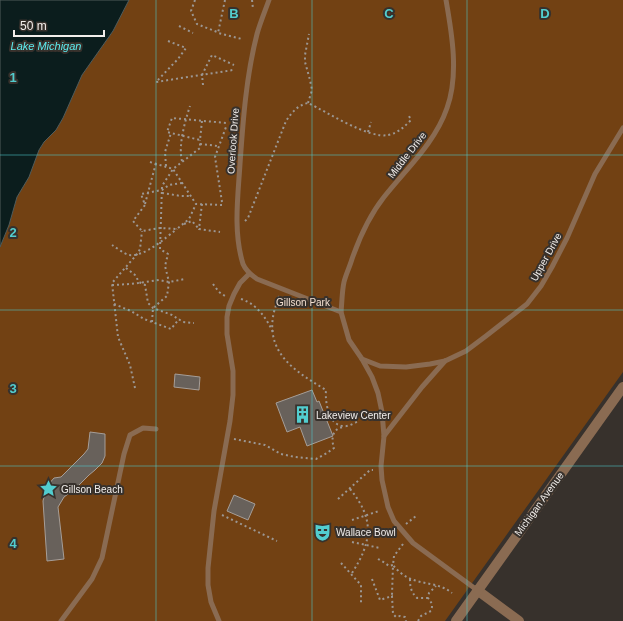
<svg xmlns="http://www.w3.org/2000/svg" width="623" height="621" viewBox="0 0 623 621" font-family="Helvetica,sans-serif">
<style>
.green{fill:#724113}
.water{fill:#0b1d1d;stroke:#505c5b}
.building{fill:#68615b;stroke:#a69e98}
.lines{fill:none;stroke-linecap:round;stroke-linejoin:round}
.path{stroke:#9c9793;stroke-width:2;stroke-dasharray:2 3;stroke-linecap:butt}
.lane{stroke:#8a6b52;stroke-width:5}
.street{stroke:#8a6b52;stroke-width:10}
.grid{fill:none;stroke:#52cdcf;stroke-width:1;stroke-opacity:0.55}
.labels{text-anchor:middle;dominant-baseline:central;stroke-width:4;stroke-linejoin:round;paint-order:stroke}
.street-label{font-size:10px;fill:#f2eeeb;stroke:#37312c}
.park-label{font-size:10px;fill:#f3dfd0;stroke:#37312c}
.poi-label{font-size:10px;fill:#f2eeeb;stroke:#37312c;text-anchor:start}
.water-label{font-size:11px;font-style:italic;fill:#5decef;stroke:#37312c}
.grid-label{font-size:13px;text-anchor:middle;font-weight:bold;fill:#52cdcf;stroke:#37312c;stroke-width:4;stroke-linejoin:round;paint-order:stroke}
</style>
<rect width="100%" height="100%" fill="#37312c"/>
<path class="green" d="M129,0H623V372L445,621H0V247L9,225L17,197L39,150L44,142L56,130L63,118L82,75L113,31Z"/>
<path class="water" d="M0,0H129L113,31L82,75L63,118L56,130L44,142L39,150L29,177L17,197L9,225L0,247Z"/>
<g class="building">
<path d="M175,374L200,377L199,390L174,387Z"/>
<path d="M312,390L317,402L319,401L333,436L307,446L300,427L287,432L276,403Z"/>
<path d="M90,432L105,434V456L102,463L95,470L89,475L75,489L64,497L58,507L64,559L47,561L43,501L47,486L54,478L61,477L84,454L88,449Z"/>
<path d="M234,495L255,504L248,520L227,511Z"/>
</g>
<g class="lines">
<g class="path">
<path d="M195,0L191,11L197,24L217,32"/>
<path d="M225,0L218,33L242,39"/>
<path d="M252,0L253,9"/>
<path d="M179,26L193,33"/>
<path d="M168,41L186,48L178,59L156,82L233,70"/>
<path d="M203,85L202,75L212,55L234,65"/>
<path d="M308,103L312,90L310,80L305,62V55L309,34"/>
<path d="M202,121L200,140L167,132L172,118L226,123"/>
<path d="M368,132L371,122"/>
<path d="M200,144L218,146"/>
<path d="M182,161C178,146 185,121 190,106"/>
<path d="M150,162L173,169L196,204L222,205"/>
<path d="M166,166L165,152L171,133"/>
<path d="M182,183L169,185L162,190L141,194L145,205L133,221L142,231L160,228L177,229L189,219L196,204"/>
<path d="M162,193L181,196H190"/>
<path d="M222,202L215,157L226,127"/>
<path d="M145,204L156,163"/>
<path d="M202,204L199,229L220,232"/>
<path d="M245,221L248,218L286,121C292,112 298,105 308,103C327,112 369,139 388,135C398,133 404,127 411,120L409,116"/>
<path d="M184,224L192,221L199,229"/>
<path d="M112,245C117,248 124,254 129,255C145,257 165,238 177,229"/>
<path d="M126,268L135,275L139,282L145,285L148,303L153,308L172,315L183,322L194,323"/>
<path d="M213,284L219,292L225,296"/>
<path d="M112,285L131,284L159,280L169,282L185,279"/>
<path d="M279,296C277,303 274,310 273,317C267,355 298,373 326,390C325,401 328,426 344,426C348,427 354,423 359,421"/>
<path d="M241,299C257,304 266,318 273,332"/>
<path d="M114,304L131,311L144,319L171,329L179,319"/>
<path d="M152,322L153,308L167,296L169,282L165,266L168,254L160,249L162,186L173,169L200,148V140"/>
<path d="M135,388L130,365L118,337L112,283L138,253L140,249L142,231"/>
<path d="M234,439L265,445L281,454L295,457L316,459L327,453L334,448C331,439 332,429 343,427"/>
<path d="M350,489C375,519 372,542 352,573"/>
<path d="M338,499L370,470H373"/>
<path d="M222,515L277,541"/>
<path d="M352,520L379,511"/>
<path d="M406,524L416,516"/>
<path d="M352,542L380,548"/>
<path d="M403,544L394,556L393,565C412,589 433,578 452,593"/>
<path d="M378,559L385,563L389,566L393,565L392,595"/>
<path d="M341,563L361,585V603"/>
<path d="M372,579L380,600L392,596L393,614L396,617L400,616L405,617L406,621"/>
<path d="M410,579C410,587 411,592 417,598H428"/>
<path d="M418,621L421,616L431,611C433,605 432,603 428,598L429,593L436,586"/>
</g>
<g class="lane">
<path d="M269,0C265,11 260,23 257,34C246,77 243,121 240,164C238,196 233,232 243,264C246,271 251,275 257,279L341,312L349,340L362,359L372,377L378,393L382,412L384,436L381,466L382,480L388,507L394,521L413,543L477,590"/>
<path d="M341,312C342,302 342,291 344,282C346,274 350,266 352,259C360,236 369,216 384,197C406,169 435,143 447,108C459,75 452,34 446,0"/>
<path d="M362,359L380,366L406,367L430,364L445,361L466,351L486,336L527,304L541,286L552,267L567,238L595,174L623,128"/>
<path d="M384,436L422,387L445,361"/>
<path d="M61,621L92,579L102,558L124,454L130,435L143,428L156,429"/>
<path d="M219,621L211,602L208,585V568L214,511L230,421L233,395V371L227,334V317L229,306L234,294L240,283L249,274"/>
</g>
<g class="street">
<path d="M477,590L519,621"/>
<path d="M456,621L623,387"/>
</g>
</g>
<path class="grid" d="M156,0V621M312,0V621M467,0V621M0,155H623M0,310H623M0,466H623"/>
<defs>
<symbol id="building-bare" viewBox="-9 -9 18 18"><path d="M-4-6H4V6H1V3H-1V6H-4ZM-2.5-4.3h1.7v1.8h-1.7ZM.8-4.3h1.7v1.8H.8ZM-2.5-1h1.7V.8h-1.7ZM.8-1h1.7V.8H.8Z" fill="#52cdcf" stroke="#37312c" stroke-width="2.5" paint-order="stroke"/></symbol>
<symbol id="sight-bare" viewBox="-9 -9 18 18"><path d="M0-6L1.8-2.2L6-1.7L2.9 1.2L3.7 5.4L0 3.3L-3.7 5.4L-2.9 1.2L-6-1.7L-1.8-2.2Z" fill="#52cdcf" stroke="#37312c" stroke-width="2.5" paint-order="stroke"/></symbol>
<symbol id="theatre-bare" viewBox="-9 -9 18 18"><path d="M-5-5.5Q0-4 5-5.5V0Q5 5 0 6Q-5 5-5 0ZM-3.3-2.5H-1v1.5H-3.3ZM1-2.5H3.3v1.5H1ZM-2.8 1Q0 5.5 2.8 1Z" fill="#52cdcf" stroke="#37312c" stroke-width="2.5" paint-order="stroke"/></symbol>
</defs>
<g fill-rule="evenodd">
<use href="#building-bare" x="290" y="402" width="25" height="25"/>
<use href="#sight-bare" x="36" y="476" width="25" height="25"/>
<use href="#theatre-bare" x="310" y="520" width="25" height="25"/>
</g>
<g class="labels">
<g class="street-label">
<text transform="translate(233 141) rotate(-86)">Overlook Drive</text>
<text transform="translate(407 155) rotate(-52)">Middle Drive</text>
<text transform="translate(546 257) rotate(-61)">Upper Drive</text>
<text transform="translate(539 504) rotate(-54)">Michigan Avenue</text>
</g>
<g class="park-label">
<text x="303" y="302">Gillson Park</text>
</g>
<g class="poi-label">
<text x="316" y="415">Lakeview Center</text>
<text x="61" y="489">Gillson Beach</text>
<text x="336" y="532">Wallace Bowl</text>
</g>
<g class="water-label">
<text x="46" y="46">Lake Michigan</text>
</g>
</g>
<g class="grid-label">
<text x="234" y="18">B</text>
<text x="389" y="18">C</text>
<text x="545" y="18">D</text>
<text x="13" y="82">1</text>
<text x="13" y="237">2</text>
<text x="13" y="393">3</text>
<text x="13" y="548">4</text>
</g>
<path d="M14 30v6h90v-6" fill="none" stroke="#f2eeeb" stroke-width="2"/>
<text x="20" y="30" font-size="12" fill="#f2eeeb" stroke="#37312c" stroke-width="3" paint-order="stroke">50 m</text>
</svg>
